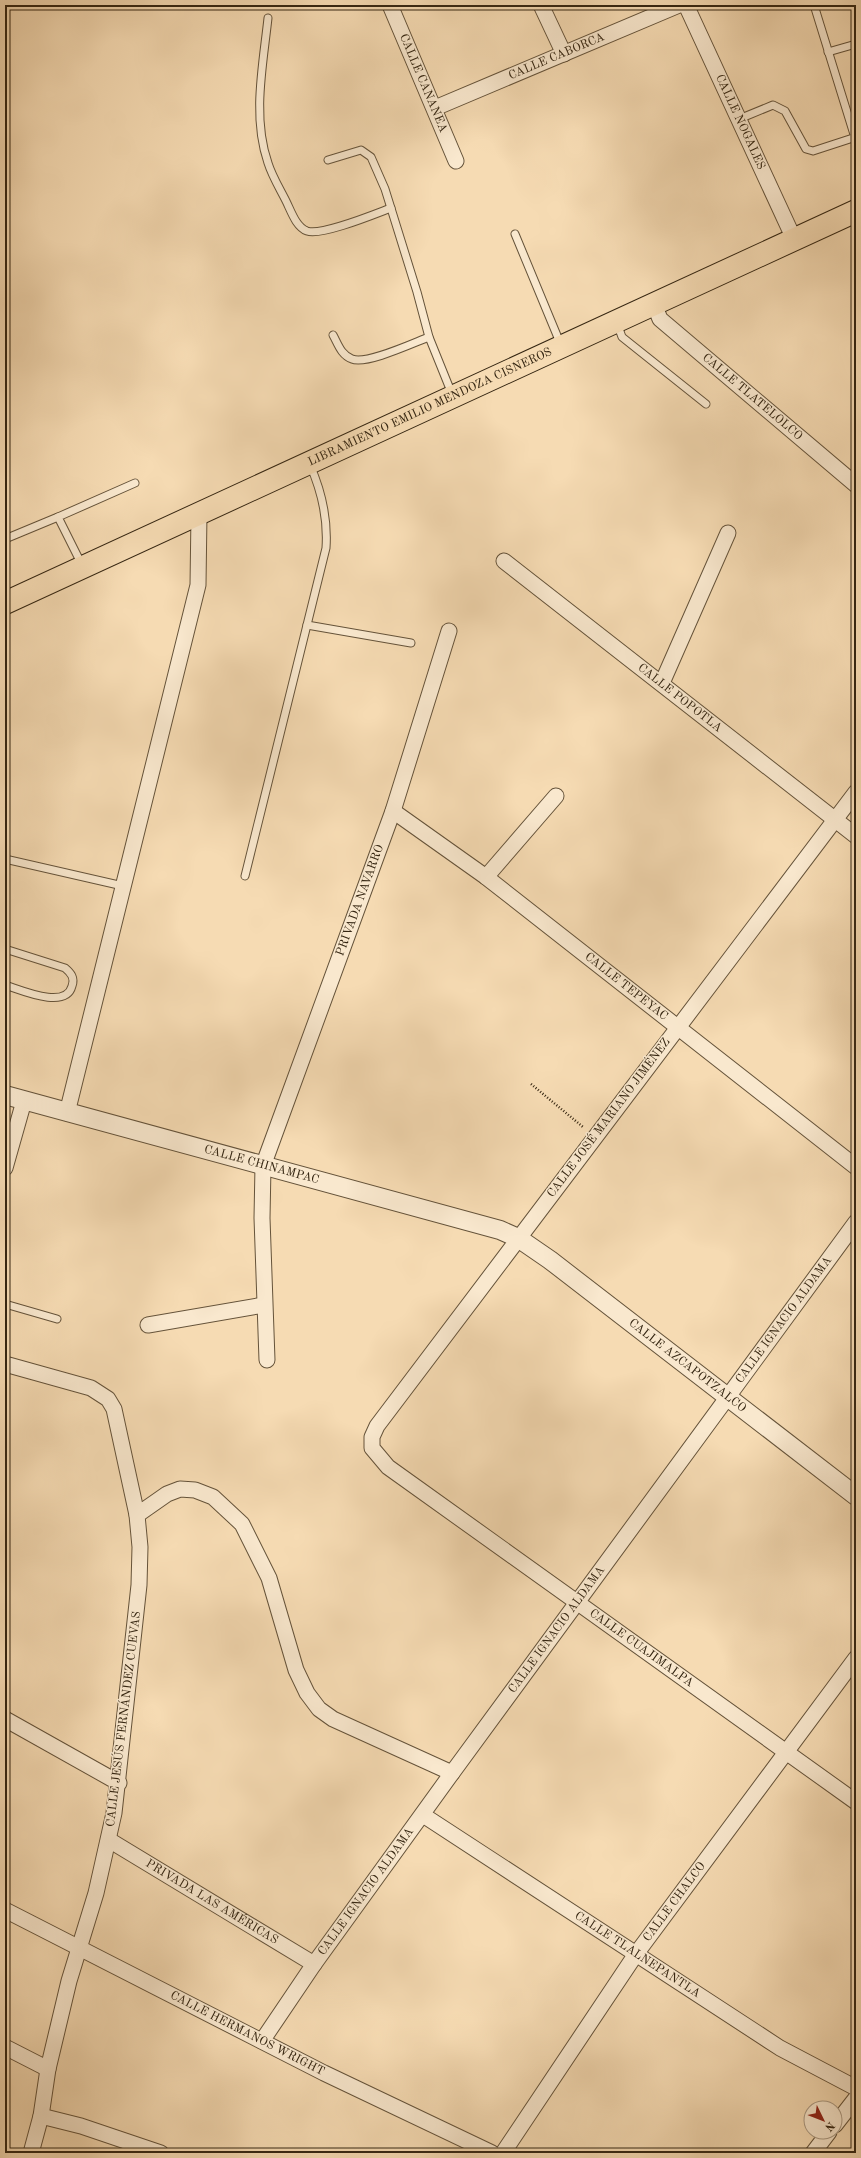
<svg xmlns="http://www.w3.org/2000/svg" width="861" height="2158" viewBox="0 0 861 2158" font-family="'Old Standard TT',serif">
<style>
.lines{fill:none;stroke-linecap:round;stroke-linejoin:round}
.service-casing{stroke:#65533a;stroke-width:9}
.minor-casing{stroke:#65533a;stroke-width:17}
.tertiary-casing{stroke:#65533a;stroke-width:20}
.primary-casing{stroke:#352612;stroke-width:24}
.path{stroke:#352612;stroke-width:2.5;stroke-dasharray:1 2;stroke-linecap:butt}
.service{stroke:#f9e8ce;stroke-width:7}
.minor{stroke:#f9e8ce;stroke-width:15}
.tertiary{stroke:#f9e8ce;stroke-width:18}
.primary{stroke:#f6dbb3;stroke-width:22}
.labels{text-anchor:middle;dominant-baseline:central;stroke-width:3;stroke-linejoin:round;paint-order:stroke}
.street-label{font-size:12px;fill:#352612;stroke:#f9e8ce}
</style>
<rect width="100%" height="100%" fill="#f6dbb3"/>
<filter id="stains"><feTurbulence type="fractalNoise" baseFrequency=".005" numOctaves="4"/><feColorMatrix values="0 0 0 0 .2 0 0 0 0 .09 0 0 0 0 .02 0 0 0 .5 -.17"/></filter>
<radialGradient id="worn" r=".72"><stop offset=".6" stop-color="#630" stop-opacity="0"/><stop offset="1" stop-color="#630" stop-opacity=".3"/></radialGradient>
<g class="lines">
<defs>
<g id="service">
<path d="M814,5L856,141"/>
<path d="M268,18C263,65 252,117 268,163C272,176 280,189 286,201C291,211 296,227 307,231C322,236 375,214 391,208"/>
<path d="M828,52L856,44"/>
<path d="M739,119L773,105L785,111L806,149L813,151L856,137"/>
<path d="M328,160L361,150L371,157L385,189L417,292L429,337L452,394"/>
<path d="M515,234L561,345"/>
<path d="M617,323L622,337L706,404"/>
<path d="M333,335C338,344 341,355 352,359C366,365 413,343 429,337"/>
<path d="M5,539L58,517"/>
<path d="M82,565L58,517L135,483"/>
<path d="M307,625L411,643"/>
<path d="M5,859L123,886"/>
<path d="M245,876L326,548C328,518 322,492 310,465"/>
<path d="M5,949L65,968C71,973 75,978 72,986C66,1010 21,990 5,985"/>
<path d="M5,1304L57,1319"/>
</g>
<g id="minor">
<path id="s1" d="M390,5L456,161"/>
<path d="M541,5L564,54"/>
<path id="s2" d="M686,5L794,239"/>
<path id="s3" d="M435,108L679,5"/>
<path id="s4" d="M654,304L660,319L856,485"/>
<path id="s5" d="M504,561L856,836"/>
<path d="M662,683L728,533"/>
<path id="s6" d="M856,792L377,1426L372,1437V1448L388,1467L856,1802"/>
<path id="s7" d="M393,811L486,877L856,1167"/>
<path d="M486,877L556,796"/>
<path d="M67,1113L198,585L199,514"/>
<path d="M5,1168L24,1101"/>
<path d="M148,1325L264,1305"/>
<path id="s8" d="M267,1360L262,1218L263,1166L393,811L449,631"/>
<path d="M5,1364L91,1388L108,1399L114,1409L137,1515L140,1547L139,1585L114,1813L96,1893L69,1981L48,2069L41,2116L31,2153"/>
<path d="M137,1515L167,1494L180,1489L195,1490L213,1497L242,1524L269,1578L296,1670L307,1693L319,1709L333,1719L452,1773"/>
<path d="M5,1719L119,1783"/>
<path id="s9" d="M423,1815L780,2048L856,2088"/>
<path id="s10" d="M109,1840L314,1964"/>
<path id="s11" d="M5,1910L324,2073L492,2153"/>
<path id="s12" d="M262,2041L314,1964L452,1773L856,1222"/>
<path d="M5,2047L48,2069"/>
<path d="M41,2116L81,2126L161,2153"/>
<path d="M835,2125L856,2098"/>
<path id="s13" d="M503,2153L636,1954L856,1658"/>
<path d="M813,2153L829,2132"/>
</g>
<g id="tertiary">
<path id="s14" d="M5,1095L500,1230L518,1238L550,1260L856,1496"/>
</g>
<g id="primary">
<path id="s15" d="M5,603L856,211"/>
</g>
</defs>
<use href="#service" class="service-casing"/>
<use href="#minor" class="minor-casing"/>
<use href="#tertiary" class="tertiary-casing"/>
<use href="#primary" class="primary-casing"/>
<path class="path" d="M531,1084L583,1127"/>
<use href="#service" class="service"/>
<use href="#minor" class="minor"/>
<use href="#tertiary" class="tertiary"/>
<use href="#primary" class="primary"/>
</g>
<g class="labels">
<g class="street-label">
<text stroke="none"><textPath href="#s3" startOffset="132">CALLE CABORCA</textPath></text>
<text stroke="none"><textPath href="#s1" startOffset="85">CALLE CANANEA</textPath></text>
<text stroke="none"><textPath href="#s2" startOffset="129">CALLE NOGALES</textPath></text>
<text stroke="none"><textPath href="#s4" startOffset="137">CALLE TLATELOLCO</textPath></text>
<text stroke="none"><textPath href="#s15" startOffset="468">LIBRAMIENTO EMILIO MENDOZA CISNEROS</textPath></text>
<text stroke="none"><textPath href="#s5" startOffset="223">CALLE POPOTLA</textPath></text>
<text stroke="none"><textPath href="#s8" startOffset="477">PRIVADA NAVARRO</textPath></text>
<text stroke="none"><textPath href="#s7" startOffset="292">CALLE TEPEYAC</textPath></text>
<text transform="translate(609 1118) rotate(-53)">CALLE JOSÉ MARIANO JIMÉNEZ</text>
<text stroke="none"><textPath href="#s14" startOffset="266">CALLE CHINAMPAC</textPath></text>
<text stroke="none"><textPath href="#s12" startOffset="890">CALLE IGNACIO ALDAMA</textPath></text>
<text stroke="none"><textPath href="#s14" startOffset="745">CALLE AZCAPOTZALCO</textPath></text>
<text stroke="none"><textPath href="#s12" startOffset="506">CALLE IGNACIO ALDAMA</textPath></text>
<text stroke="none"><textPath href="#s6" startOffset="1154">CALLE CUAJIMALPA</textPath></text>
<text transform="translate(124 1719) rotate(-83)">CALLE JESÚS FERNÁNDEZ CUEVAS</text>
<text stroke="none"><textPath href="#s12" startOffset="182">CALLE IGNACIO ALDAMA</textPath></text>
<text stroke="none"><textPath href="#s10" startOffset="120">PRIVADA LAS AMÉRICAS</textPath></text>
<text stroke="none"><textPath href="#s13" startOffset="304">CALLE CHALCO</textPath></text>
<text stroke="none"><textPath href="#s9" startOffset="256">CALLE TLALNEPANTLA</textPath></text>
<text stroke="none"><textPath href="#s11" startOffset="272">CALLE HERMANOS WRIGHT</textPath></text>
</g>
</g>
<rect width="861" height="2158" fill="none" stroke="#f6dbb3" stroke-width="20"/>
<rect x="6" y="6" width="849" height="2146" fill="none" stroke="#352612" stroke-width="2"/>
<rect x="10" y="10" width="841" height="2138" fill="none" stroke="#352612"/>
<g transform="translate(823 2120) rotate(133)"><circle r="19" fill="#f9e8ce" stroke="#ab9a83"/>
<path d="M0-3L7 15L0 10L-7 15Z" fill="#8f2418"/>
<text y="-6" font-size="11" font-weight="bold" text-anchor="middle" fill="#352612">N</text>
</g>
<rect width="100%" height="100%" filter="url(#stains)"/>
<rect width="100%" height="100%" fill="url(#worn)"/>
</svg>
